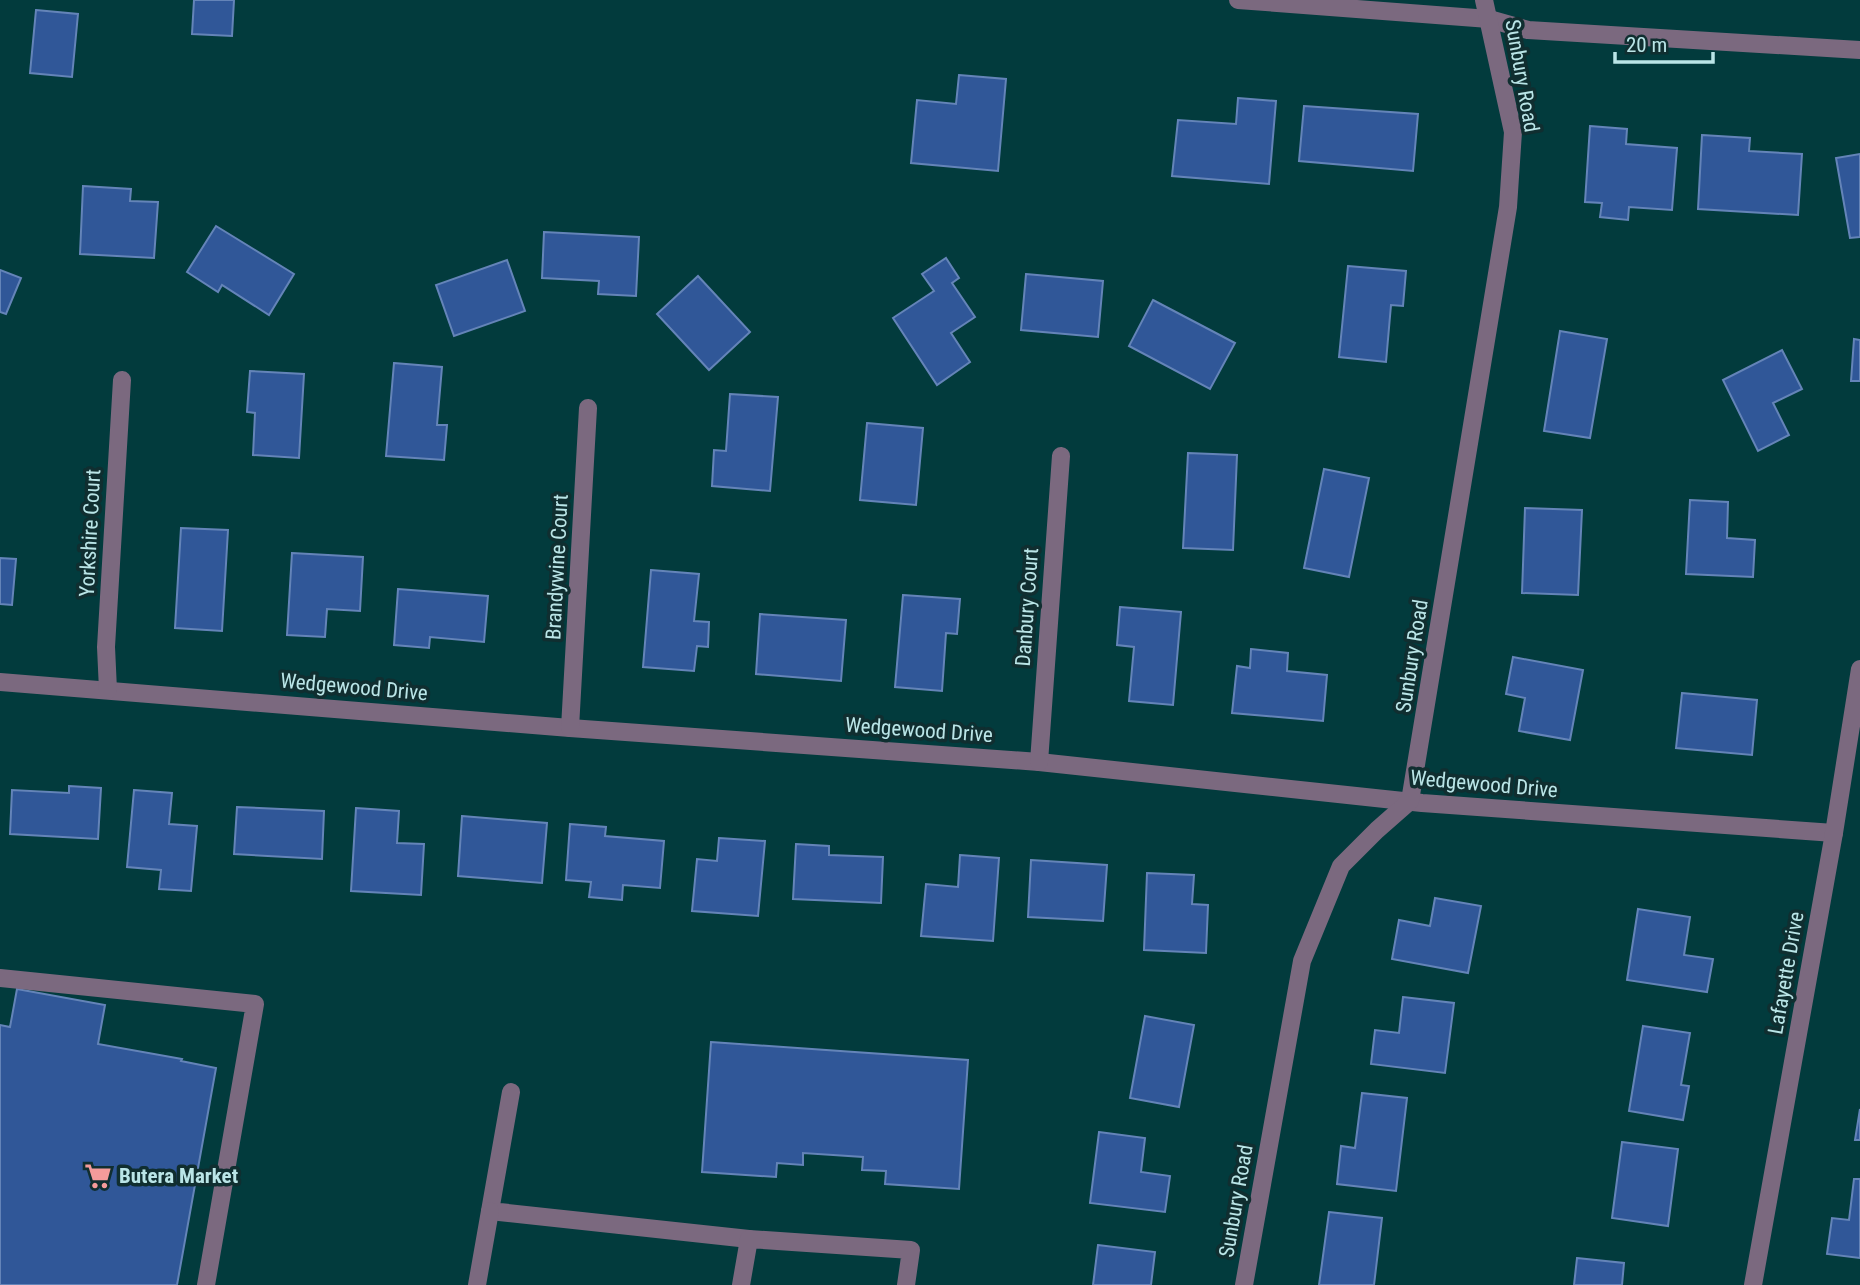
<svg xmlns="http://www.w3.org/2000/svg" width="1860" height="1285" viewBox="0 0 1860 1285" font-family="'Roboto Condensed',sans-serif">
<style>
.building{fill:#305798;stroke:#6484b8;stroke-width:2}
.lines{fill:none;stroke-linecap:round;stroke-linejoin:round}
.minor{stroke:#7b697f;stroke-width:18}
.labels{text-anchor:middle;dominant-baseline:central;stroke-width:7;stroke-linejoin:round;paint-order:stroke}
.street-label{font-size:21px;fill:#bae5e7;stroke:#102e30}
.poi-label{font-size:21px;font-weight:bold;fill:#bae5e7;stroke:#102e30;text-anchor:start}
</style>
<rect width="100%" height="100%" fill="#023b3d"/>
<g class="building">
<path d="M194,0H234L232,36L192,34Z"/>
<path d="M36,10L78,14L72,77L30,73Z"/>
<path d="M959,75L1006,79L998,171L911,163L917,100L956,104Z"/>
<path d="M1238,98L1276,101L1269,184L1172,176L1178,120L1236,124Z"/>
<path d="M1304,106L1418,114L1413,171L1299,161Z"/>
<path d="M1590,126L1627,129L1626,144L1677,148L1672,210L1629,207L1628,220L1600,217L1602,203L1585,202Z"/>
<path d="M1702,135L1750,138L1749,151L1802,154L1798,215L1698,209Z"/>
<path d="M1860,154V237L1850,238L1836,158Z"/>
<path d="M83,186L131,189L130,201L158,202L154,258L80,254Z"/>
<path d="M216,226L294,274L269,315L222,285L218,292L187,272Z"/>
<path d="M544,232L639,237L636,296L598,294L599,281L542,278Z"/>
<path d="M946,258L959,278L952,283L975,317L951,333L970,362L937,385L893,318L934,291L922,274Z"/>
<path d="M507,260L525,311L454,336L436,285Z"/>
<path d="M1348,266L1406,271L1403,306L1391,305L1386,362L1339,357Z"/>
<path d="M0,270L21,278L6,314L0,312Z"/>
<path d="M1026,274L1103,281L1098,337L1021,330Z"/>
<path d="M698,276L750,332L709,370L657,314Z"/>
<path d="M1153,300L1235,343L1210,389L1129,346Z"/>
<path d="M1560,331L1607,339L1590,438L1544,431Z"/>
<path d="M1854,339L1860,340V381H1851Z"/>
<path d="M1782,350L1802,389L1773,403L1789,435L1758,451L1723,380Z"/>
<path d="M394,363L442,367L437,425H447L444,460L386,456Z"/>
<path d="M250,371L304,374L299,458L253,455L255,413L247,412Z"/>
<path d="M730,394L778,397L770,491L712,486L714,450L726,451Z"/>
<path d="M867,423L923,428L916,505L860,500Z"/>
<path d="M1188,453L1237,455L1233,550L1183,548Z"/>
<path d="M1324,469L1369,478L1349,577L1304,568Z"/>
<path d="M1690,500L1728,502L1727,538L1755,540L1753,577L1686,574Z"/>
<path d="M1525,508L1582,510L1578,595L1522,593Z"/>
<path d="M181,528L228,530L222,631L175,628Z"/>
<path d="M292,553L363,557L360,611L327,609L325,637L287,635Z"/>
<path d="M0,558L16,559L12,605L0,604Z"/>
<path d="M651,570L699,574L694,621L709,622L708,647L697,646L694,671L643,667Z"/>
<path d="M398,589L488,596L484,642L430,637L429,648L394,645Z"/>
<path d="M903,595L960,599L957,634L946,633L942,691L895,687Z"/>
<path d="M1120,607L1181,612L1173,705L1129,701L1134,647L1117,645Z"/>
<path d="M760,614L846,620L841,681L756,674Z"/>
<path d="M1251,649L1288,653L1287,671L1327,675L1323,721L1232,713L1237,666L1250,668Z"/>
<path d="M1513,657L1583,670L1570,740L1519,731L1525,698L1506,694Z"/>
<path d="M1682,693L1757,700L1752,755L1676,748Z"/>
<path d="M69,786L101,788L98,839L10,834L12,790L69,793Z"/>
<path d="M134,790L172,793L169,824L197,826L191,891L159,889L161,870L127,867Z"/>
<path d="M237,807L324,811L322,859L234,854Z"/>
<path d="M356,808L399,811L397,843L424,844L421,895L351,891Z"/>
<path d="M462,816L547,823L542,883L458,876Z"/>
<path d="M570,824L606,827L605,836L664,841L660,888L623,885L622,900L589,897L591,882L566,880Z"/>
<path d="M719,838L765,841L758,916L692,911L697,859L717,861Z"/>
<path d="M796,844L829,846V855L883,857L881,903L793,899Z"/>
<path d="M960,855L999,858L993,941L921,936L926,884L958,887Z"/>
<path d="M1031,860L1107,865L1103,921L1028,917Z"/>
<path d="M1147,873L1194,875L1192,904L1208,905L1206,953L1144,950Z"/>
<path d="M1435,898L1481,906L1468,973L1392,959L1399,920L1430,926Z"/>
<path d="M1638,909L1690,917L1684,955L1713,959L1707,992L1627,980Z"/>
<path d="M17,989L105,1005L98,1044L182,1059L181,1061L216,1068L177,1285H0V1025L10,1027Z"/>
<path d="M1403,997L1454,1003L1445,1073L1371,1064L1375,1030L1399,1033Z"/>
<path d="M1145,1016L1194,1025L1179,1107L1130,1098Z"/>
<path d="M1643,1026L1690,1033L1681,1085L1689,1086L1683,1120L1629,1111Z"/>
<path d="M711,1042L968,1060L959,1189L885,1184L886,1171L862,1170L863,1157L803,1153V1165L777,1163L776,1177L702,1172Z"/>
<path d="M1362,1093L1407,1098L1396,1191L1337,1184L1341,1146L1355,1148Z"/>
<path d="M1860,1109V1140H1855Z"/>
<path d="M1099,1132L1145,1138L1141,1172L1170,1176L1165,1212L1090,1203Z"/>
<path d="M1622,1142L1678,1149L1668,1226L1612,1218Z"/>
<path d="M1854,1179H1860V1258L1827,1254L1832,1218L1849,1220Z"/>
<path d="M1329,1212L1382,1218L1374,1285H1319Z"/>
<path d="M1098,1245L1155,1252L1151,1285H1093Z"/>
<path d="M1577,1258L1624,1263L1622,1285H1574Z"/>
</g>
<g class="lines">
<g class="minor">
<path d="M1238,0L1489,19L1528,30L1860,50"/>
<path d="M0,682L570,728L1039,762L1422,803L1834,833"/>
<path d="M108,690L106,647L122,380"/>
<path d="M570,728L588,408"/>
<path d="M1039,762L1061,456"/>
<path d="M0,978L255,1004L206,1285"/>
<path d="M511,1092L490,1211L749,1239"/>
<path d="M477,1285L490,1211"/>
<path d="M741,1285L749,1239L911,1250L906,1285"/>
<path d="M1244,1285L1302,961L1341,866L1377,830L1410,801L1508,207L1513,132L1484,0"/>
<path d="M1753,1285L1834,833L1860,669"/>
</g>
</g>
<defs>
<symbol id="supermarket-bare" viewBox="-9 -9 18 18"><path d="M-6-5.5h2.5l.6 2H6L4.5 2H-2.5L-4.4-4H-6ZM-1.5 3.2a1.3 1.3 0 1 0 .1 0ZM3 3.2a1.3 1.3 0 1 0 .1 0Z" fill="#f59b9b" stroke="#102e30" stroke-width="2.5" paint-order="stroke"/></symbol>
</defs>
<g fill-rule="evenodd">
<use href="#supermarket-bare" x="79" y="1157" width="38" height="38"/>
</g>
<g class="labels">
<g class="street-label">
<text transform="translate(1522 76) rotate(80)">Sunbury Road</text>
<text transform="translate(90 533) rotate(-87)">Yorkshire Court</text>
<text transform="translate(557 567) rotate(-87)">Brandywine Court</text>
<text transform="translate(1027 607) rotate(-86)">Danbury Court</text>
<text transform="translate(1412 656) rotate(-81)">Sunbury Road</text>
<text transform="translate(354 687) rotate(5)">Wedgewood Drive</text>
<text transform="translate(919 730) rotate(4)">Wedgewood Drive</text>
<text transform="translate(1484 784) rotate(5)">Wedgewood Drive</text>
<text transform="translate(1786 973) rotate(-80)">Lafayette Drive</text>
<text transform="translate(1236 1201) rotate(-80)">Sunbury Road</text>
</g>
<g class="poi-label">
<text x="119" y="1176">Butera Market</text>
</g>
</g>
<path d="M1615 52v10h98v-10" fill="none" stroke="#bae5e7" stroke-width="3.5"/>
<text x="1626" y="52" font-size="21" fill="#bae5e7" stroke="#102e30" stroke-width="5" paint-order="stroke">20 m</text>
</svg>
